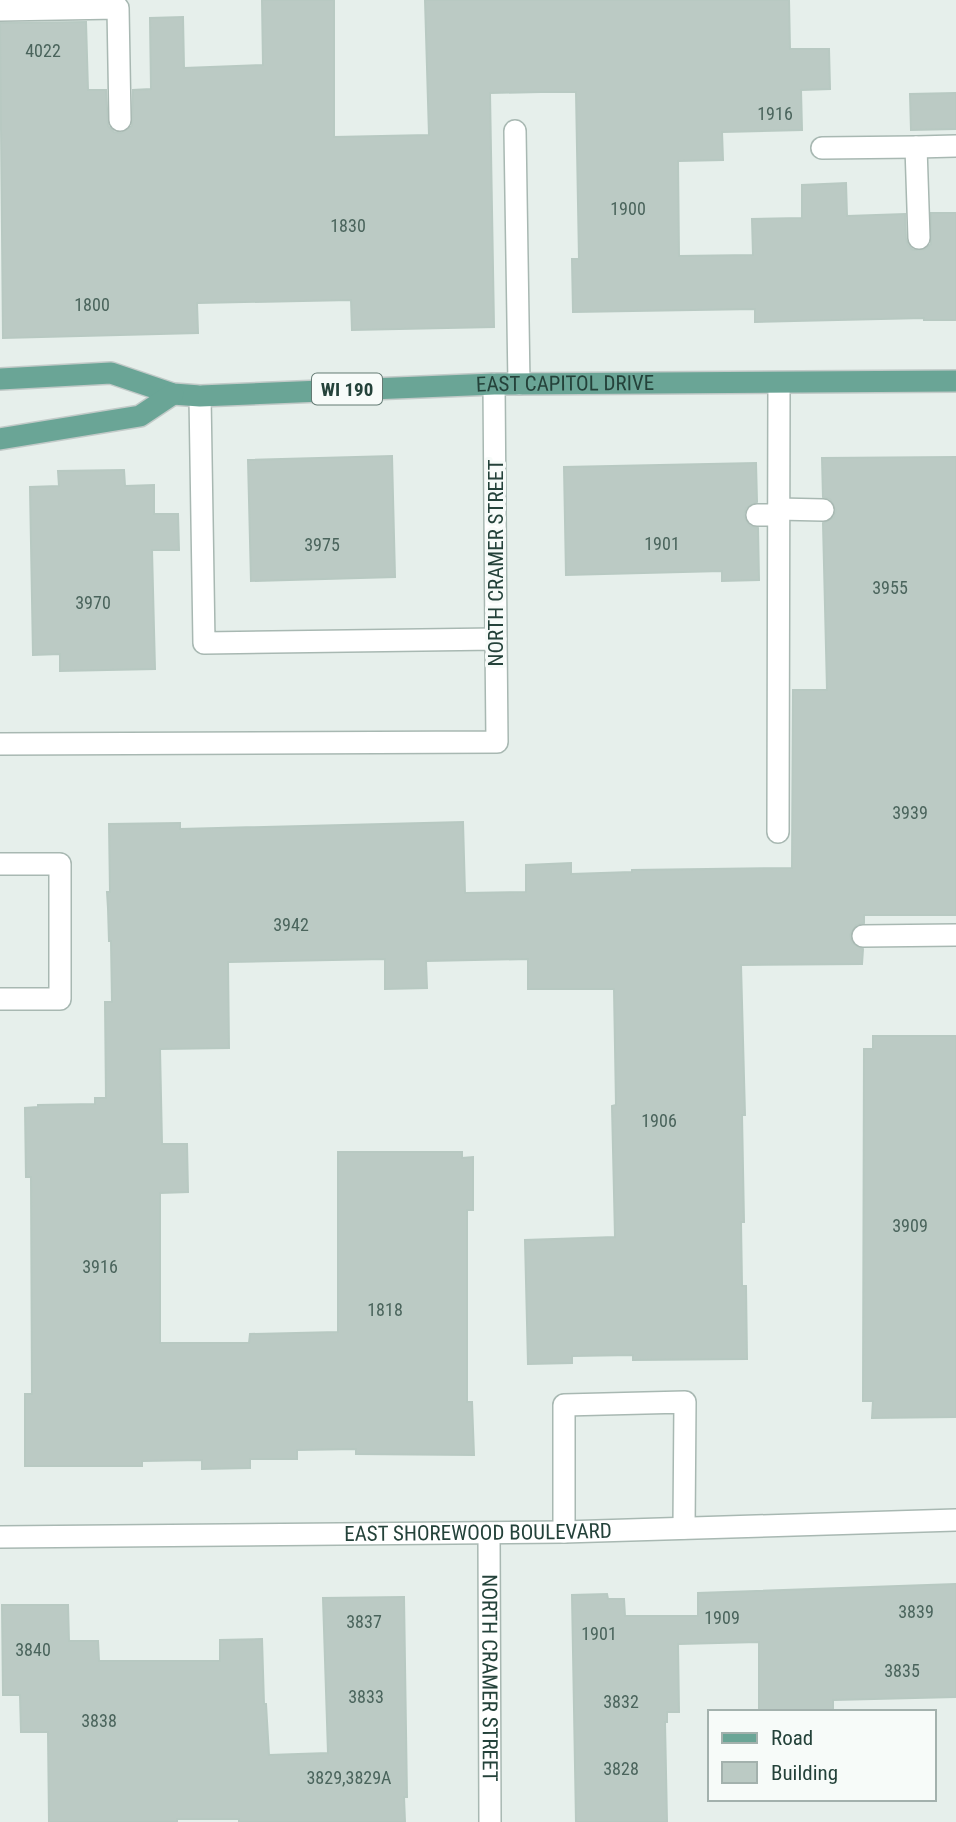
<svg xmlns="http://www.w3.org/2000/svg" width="956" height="1822" viewBox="0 0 956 1822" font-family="'Roboto Condensed',sans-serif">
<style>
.building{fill:#bbcac4;stroke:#b8c9c2;stroke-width:2}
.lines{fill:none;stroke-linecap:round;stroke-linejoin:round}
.lane-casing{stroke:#a8b8b2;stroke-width:24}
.street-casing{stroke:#a8b8b2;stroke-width:24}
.primary-casing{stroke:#c2cac8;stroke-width:24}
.lane{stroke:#fff;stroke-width:21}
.street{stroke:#fff;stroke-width:21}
.primary{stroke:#6aa596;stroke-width:21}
.labels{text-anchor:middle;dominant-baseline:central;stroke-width:6;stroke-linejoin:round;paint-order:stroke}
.number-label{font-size:18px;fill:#4a645c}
.shield{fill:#f7fbf9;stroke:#637a73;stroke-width:2}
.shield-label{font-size:19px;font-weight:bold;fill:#24423a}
.street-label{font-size:21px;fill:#24423a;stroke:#f7fbf9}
</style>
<rect width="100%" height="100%" fill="#e6efeb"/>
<g class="building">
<path d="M262,0H334V137L429,135L425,0H789L790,49H829L830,89L801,90L802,130L722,132L723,160L678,161L679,256L753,255L752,219L802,218V185L846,183L847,216L905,214L906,239L908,245L913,250L925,249L931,244V213H956V320H924V318L755,322V309L573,312L572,259H579L576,92H541L490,93L494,327L352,330L351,300L197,303L198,333L3,338L0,23L86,22L88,90H106L108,126L114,132L121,133L132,126L133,90L151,89L150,18L183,17L184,68L263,65Z"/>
<path d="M956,93V129L911,130L910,94Z"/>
<path d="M392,456L395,577L251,581L248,460Z"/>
<path d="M956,457V915H864V923L856,925L850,935L852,943L863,949L862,964L741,965L745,1115H742L744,1222H741L742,1286H746L747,1359L633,1360V1355L572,1356V1363L528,1364L525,1240L615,1237L612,1106L616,1105L614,989H528V959L426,961L427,988L385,989V959L228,962L229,1048L160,1049L162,1144H187L188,1192L160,1193V1343H249L250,1334L338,1332V1152H462V1158L473,1157V1210H467V1402H472L474,1455L356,1454V1449L297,1450V1459H250V1468L202,1469V1460L142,1461V1466H25V1394H32L31,1177H26L25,1108L38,1107V1105L95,1104V1098H106L105,1002H112L111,941H109L108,908L107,892H110L109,824L180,823V829L463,822L465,893L526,892V865L571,863V874L632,872V870L792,868L793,690H827L823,523L834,517L836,510L830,499L823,497L822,458Z"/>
<path d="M756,463L757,502L746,508L744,516L750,526L758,528L759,580L722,581V571L566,575L564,467Z"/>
<path d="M124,470L125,486L154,485V514H178L179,550H152L155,669L60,671V654L33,655L30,487L59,486L58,471Z"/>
<path d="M873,1036H956V1417L872,1418L873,1401H863L864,1049H873Z"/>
<path d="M956,1584V1697L833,1700V1712H759V1642L678,1644L679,1712H667V1722H665L667,1822H576L572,1595L607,1594L608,1599H624L625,1616H698V1593Z"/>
<path d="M404,1597L407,1797H404L405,1822H239V1819H177V1822H49L48,1732H21L20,1695H3L2,1605H68L69,1641H98L99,1661H220V1640L262,1639L264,1704H266L269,1755L328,1753L323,1598Z"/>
</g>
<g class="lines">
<defs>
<g id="lane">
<path d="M0,10L118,8L120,120"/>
<path d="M515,131L519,384"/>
<path d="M822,148L916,147"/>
<path d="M919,238L916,147L956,146"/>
<path d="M778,509L823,510"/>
<path d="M757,515H779"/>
<path d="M0,744L497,742L496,639L204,643L200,396"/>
<path d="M778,832L779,383"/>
<path d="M0,864H60V999H0"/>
<path d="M863,936L956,935"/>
<path d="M564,1532V1405L685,1402L684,1528"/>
</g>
<g id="street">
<path d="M494,384L496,639"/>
<path id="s1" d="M489,1533L490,1822"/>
<path id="s2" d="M0,1537L564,1532L956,1520"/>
</g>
<g id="primary">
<path id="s3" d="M0,379L111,373L173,394L200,396L494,384L956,381"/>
<path d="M0,439L140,416L173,394"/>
</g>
</defs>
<use href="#lane" class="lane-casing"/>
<use href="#street" class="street-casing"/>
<use href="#primary" class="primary-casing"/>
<use href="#lane" class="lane"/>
<use href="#street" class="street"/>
<use href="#primary" class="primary"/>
</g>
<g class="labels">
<g class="number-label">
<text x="43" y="50">4022</text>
<text x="775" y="113">1916</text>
<text x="628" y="208">1900</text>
<text x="348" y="225">1830</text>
<text x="92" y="304">1800</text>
<text x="662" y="543">1901</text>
<text x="322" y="544">3975</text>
<text x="890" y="587">3955</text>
<text x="93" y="602">3970</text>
<text x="910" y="812">3939</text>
<text x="291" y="924">3942</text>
<text x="659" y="1120">1906</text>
<text x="910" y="1225">3909</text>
<text x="100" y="1266">3916</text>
<text x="385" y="1309">1818</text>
<text x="916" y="1611">3839</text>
<text x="722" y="1617">1909</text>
<text x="364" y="1621">3837</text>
<text x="599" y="1633">1901</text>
<text x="33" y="1649">3840</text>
<text x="902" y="1670">3835</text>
<text x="366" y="1696">3833</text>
<text x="621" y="1701">3832</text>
<text x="99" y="1720">3838</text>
<text x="621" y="1768">3828</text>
<text x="349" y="1777">3829,3829A</text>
</g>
<rect class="shield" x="312" y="373.5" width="70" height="31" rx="5"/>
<g class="shield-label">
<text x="347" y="389">WI 190</text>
</g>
<g class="street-label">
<text stroke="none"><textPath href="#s3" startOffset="569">EAST CAPITOL DRIVE</textPath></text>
<text transform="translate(496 563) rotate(-90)">NORTH CRAMER STREET</text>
<text stroke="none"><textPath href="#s2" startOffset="478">EAST SHOREWOOD BOULEVARD</textPath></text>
<text stroke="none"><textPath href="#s1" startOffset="145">NORTH CRAMER STREET</textPath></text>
</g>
</g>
<rect x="708" y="1710" width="228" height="91" fill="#f7fbf9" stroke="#a3b1ad" stroke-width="2"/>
<rect x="722" y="1733" width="35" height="10" fill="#6aa596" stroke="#a3b1ad" stroke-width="2"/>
<text x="771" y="1745" font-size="21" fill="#24423a">Road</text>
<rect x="722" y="1762" width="35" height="21" fill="#bbcac4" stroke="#a3b1ad" stroke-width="2"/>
<text x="771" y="1780" font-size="21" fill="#24423a">Building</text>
</svg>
